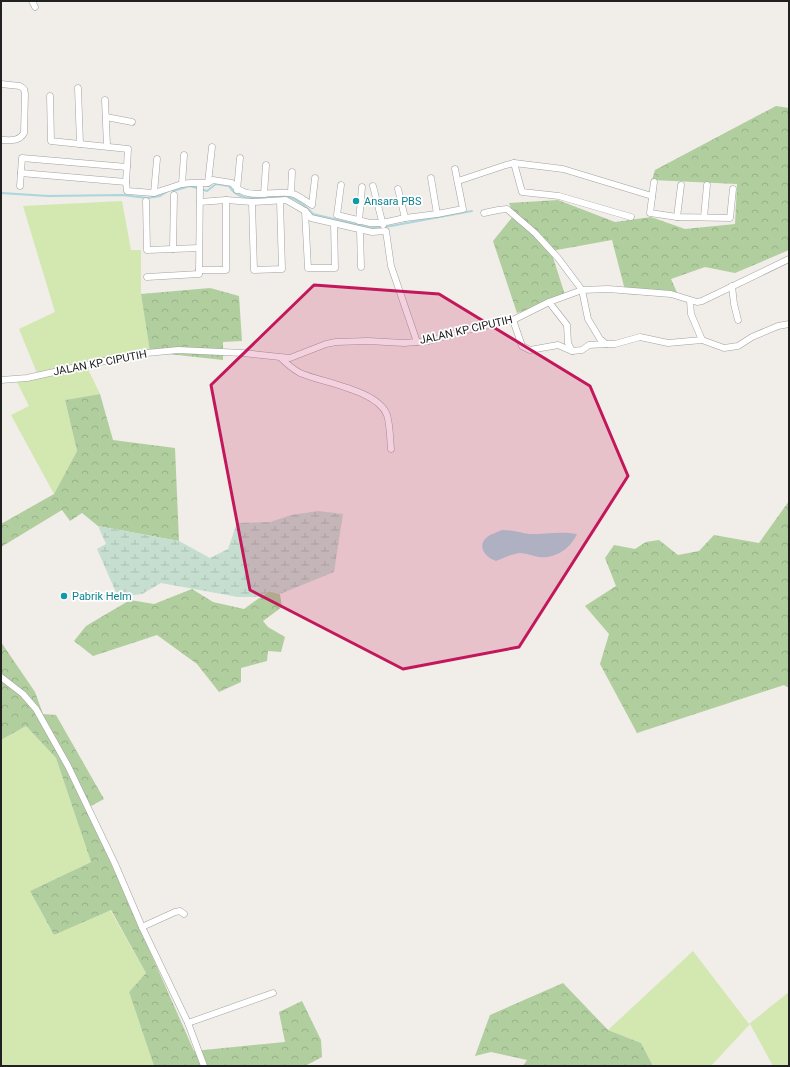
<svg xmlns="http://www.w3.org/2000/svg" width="790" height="1067" viewBox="0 0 790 1067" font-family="Roboto,sans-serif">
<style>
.grass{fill:#d2e8b0}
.forest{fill:url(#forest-crowns)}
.wetland{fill:url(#wetland-marsh)}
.water{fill:#aad6dc}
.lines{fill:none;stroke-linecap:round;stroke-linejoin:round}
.stream{stroke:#aad6dc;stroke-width:2}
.street-casing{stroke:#a2a2a2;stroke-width:7}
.street{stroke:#fff;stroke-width:6}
.marked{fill:#c2185b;fill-opacity:0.2;stroke:#c2185b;stroke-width:3;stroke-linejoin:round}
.culture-dot{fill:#0f9aa8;stroke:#fff;stroke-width:1.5}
.labels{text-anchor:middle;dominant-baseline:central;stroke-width:3.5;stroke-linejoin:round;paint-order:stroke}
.culture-label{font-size:11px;fill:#0d838f;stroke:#fff;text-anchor:start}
.street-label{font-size:11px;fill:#212121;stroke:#fff}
</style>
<defs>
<pattern id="forest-crowns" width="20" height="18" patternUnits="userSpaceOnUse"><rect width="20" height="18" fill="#b1ce9e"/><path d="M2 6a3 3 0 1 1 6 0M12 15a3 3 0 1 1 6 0" fill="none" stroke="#98b188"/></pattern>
<pattern id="wetland-marsh" width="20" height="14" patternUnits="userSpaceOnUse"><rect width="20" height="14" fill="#c5ded0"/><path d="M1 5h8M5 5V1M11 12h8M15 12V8" fill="none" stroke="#a9beb2"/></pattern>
</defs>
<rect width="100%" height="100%" fill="#f1ede8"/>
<g class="grass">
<path d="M122,201L131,250H141V294L150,352L87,367L100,394L65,400L77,451L54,494L11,415L29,406L17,382L39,378L19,329L55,312L23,206Z"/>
<path d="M26,726L56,758L91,862L30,891L54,935L110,910L146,973L129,992L154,1066H1V740Z"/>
<path d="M693,951L749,1024L789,992V1066H773L750,1024L711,1066H653L641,1043L608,1030Z"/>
</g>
<g class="forest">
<path d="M776,106L789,108V250L735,273L705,267L671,279L679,297L626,294L612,240L551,251L566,298L517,313L493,241L514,215L509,203L558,200L615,222L651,217L685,229L735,224L737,184L652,180L655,170Z"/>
<path d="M210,288L239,296L242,341L223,342V360L150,352L141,294Z"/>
<path d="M100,394L113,440L175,448L179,541L98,526L82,513L70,521L62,510L1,547V524L54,494L77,451L65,400Z"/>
<path d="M789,501V688L784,685L637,733L600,664L609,634L585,606L616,586L605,558L614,545L635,549L646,542L659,540L678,555L699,551L714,535L759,543Z"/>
<path d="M192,589L213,602L244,609L269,591L280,594L282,607L263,621L268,627L285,637L281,652L268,651L267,661L241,668V682L219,692L197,664L157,635L93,656L74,641L86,626L130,600L154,604Z"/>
<path d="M1,642L35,692L43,714L56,715L104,799L89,807L110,861L194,1051L285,1042L279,1012L302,1001L321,1040L322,1057L305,1066H154L129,992L146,973L111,910L54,935L30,891L91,862L56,758L26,726L1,740Z"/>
<path d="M563,983L608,1030L641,1043L653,1066H523L527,1060L491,1052L475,1056L490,1015Z"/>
</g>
<path class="wetland" d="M318,511L343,514L334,572L280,594L269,591L260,597H238L161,583L142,594L118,597L97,549L106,544L98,526L179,541L210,558L228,549L237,523L270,522L291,515Z"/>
<path class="water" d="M502,530C512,530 521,533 530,534C546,534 561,531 577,534C570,549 555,559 539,557C533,556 526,553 520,553C512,554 503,558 496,561C483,557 476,543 490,535C494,533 498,532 502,530Z"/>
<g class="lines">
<g class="stream">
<path d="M171,189L173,191L190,186L207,191L216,184L229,186C240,206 269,194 287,197C295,197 308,208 313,214L371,228L391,226L472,211"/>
<path d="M1,193L48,196L123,195L147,198L160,196L168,191"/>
</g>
<defs>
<g id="street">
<path d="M32,1L35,7"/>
<path d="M1,84L20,86L24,89L25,94L24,133C19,142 10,140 1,140"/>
<path d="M78,88L80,144"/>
<path d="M50,96L51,141L128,149L126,182L127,191L154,193L182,184L190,183H208L213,180L232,183C245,201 270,191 289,193C296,193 305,201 312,205L315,178"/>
<path d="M105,100L107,146"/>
<path d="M106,117L132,122"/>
<path d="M514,163L522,192L559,196L631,217"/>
<path d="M21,173L126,182"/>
<path d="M431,178L437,214"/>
<path d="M458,181L506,165L514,163L563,169L652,196"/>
<path d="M654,182L650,213L677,217L730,218L733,189"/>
<path d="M208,183L212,147"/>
<path d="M182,184L184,155"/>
<path d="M341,185L337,215L370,223H382L405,218L437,214L463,209L455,169"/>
<path d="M20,186L22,158L127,167"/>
<path d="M373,186L383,225"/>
<path d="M398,189L405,218"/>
<path d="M237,190L240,158"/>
<path d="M154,193L157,159"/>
<path d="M291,193L292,172"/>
<path d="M264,194L266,165"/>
<path d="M146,201L147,250L199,248"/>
<path d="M200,202L226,200L252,202L286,200L305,211L311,218L372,232L386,231L391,266L417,342"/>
<path d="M252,202L254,270L282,269L280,201"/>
<path d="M305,211L308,268H335L334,224"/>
<path d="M484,213L498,210L507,209L535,233L558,258L582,290L588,319L600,339L606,344H615L640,337L668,343L702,340L724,348L738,346L752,337L778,326L789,324"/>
<path d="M677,217L681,185"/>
<path d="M704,217L707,185"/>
<path d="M359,221L362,187"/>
<path d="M360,230L361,267"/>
<path d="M173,249L174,195"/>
<path d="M199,270H226V200"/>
<path d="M147,277L199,274L200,184"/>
<path d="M732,286L734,304L738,320"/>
<path d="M690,301L691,314L702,340"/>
<path d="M549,302L567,325L568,343L572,351L582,350L589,345L606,344"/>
<path d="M513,320L522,346L530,350L558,345L572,351"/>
<path d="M281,358C286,363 293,369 300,373C323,383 378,390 387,415C390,424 390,439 391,449"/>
<path d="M1,380L27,378L136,354L178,350L243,353L290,358L326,344L336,342L368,341L404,343L429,341L471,329L513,320L549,302L582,290L608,289L671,294L697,302L702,301L789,259"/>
<path d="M1,677L23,694L36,709L68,766L115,864L142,927L188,1023L204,1066"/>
<path d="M142,927L175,912L180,911L184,914"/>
<path d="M188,1023L273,993"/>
</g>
</defs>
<use href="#street" class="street-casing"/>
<use href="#street" class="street"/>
</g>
<path class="marked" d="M314,285L439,294L590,386L628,476L519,647L403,669L250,590L211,385Z"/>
<g class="culture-dot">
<circle cx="356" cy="201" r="4"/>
<circle cx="64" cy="596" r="4"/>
</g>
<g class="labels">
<g class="culture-label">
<text x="364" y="201">Ansara PBS</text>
<text x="72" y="596">Pabrik Helm</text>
</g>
<g class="street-label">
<text transform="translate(466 330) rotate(-13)">JALAN KP CIPUTIH</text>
<text transform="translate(100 363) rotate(-11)">JALAN KP CIPUTIH</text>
</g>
</g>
<rect width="790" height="1067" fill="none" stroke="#212121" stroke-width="4"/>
</svg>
